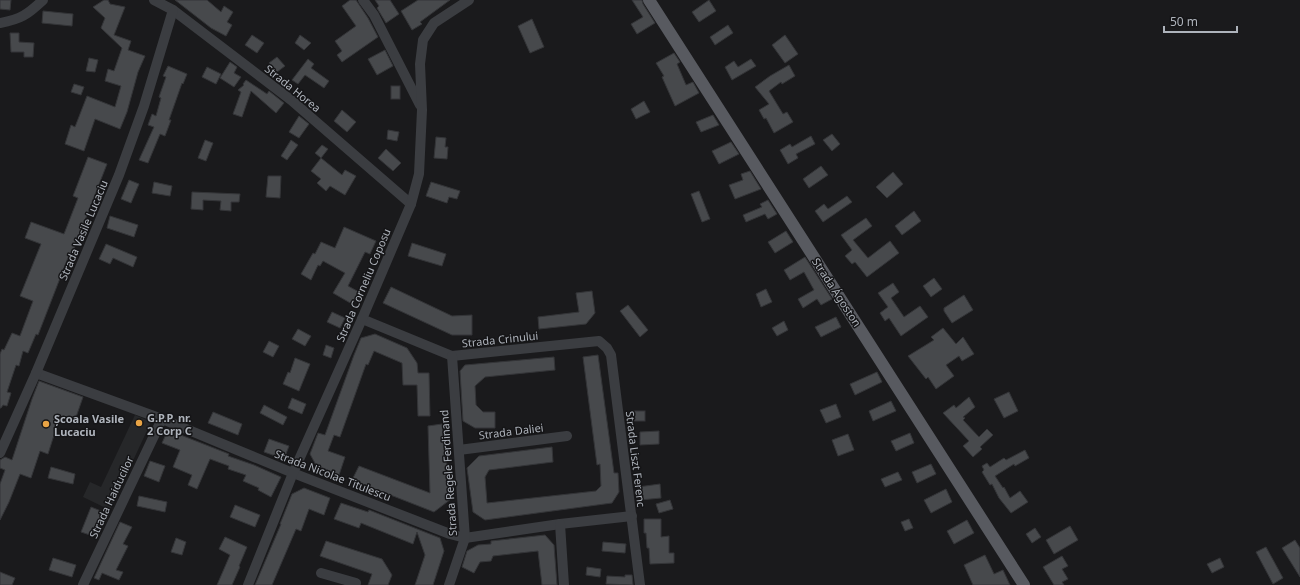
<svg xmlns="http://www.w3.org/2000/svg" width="1300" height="585" viewBox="0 0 1300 585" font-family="'Noto Sans',sans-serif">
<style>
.built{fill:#262729}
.building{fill:#47494c;stroke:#343538}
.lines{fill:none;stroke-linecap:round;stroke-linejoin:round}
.minor{stroke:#3b3d41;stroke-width:10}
.major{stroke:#585a60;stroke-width:12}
.poi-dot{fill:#e9a445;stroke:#151517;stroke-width:1.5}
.labels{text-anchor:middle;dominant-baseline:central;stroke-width:3;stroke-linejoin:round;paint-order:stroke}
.street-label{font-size:11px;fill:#aeb3bb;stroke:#151517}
.poi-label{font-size:11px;font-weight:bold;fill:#aeb3bb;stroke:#151517;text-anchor:start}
</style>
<rect width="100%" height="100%" fill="#1a1a1c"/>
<path class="built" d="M135,415L151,422L110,510L83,497L90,482L101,487Z"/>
<g class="building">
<path d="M0,0H11L10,10L0,9Z"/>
<path d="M104,0H108L110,4L125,7L114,35L131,41L128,50L145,56L138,72L127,112L120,129L95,119L84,151L65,144L71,125L75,127L87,96L115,107L121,86L105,81L108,69L114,71L122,48L101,28L105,18L93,7Z"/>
<path d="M175,0H207L221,12L224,6L233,12L227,22L232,25L226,36L211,28Z"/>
<path d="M350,0H356L368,18L378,37L342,62L337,55L342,51L335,41L356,26L342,6Z"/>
<path d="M375,0H390L399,14L386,23L377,8L379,6Z"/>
<path d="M418,0H450L420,22L422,24L412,30L401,11Z"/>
<path d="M632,0H642L643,4L655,23L637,34L631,24L643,17Z"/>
<path d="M709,0L716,11L699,22L692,12Z"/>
<path d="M43,11L73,14L72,26L42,23Z"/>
<path d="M532,19L544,47L530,53L518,26Z"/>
<path d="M728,25L733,33L715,45L710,37Z"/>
<path d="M10,33H19V42L34,43L33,57H24V52H11Z"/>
<path d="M252,35L264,43L257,53L245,45Z"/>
<path d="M300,35L311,43L304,50L295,43Z"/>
<path d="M785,35L798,54L785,63L772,45Z"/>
<path d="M385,50L393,66L377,75L368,59Z"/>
<path d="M674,53L680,62L677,64L686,85L693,82L699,93L675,106L662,77L664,76L656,63Z"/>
<path d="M277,57L285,66L277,72L269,63Z"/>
<path d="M89,58L98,60L95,72L86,71Z"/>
<path d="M308,59L314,64L311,68L329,81L324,88L305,75L298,84L292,80Z"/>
<path d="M751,59L756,66L732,80L725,67L734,61L738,67Z"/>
<path d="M230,62L237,67L234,73L241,77L234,87L220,78Z"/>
<path d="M789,65L795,76L782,84L781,82L769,91L783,114L787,112L793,122L774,133L766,118L764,119L759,110L769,104L755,87L770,76Z"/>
<path d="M168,66L187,74L183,84L182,83L169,120H171L165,136L160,134L148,163L139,160L154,127L148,125L152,114L156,116L161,98L159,97L166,77L163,76Z"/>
<path d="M207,67L221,74L216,84L202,77Z"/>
<path d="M246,80L267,94L269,91L284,103L276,113L251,91L242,117L233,114L241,92L238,90L244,85L243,84Z"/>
<path d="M74,84L84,87L81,95L71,92Z"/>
<rect x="391" y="86" width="9" height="13"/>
<path d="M644,101L650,112L636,119L631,109Z"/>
<path d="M342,110L356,122L347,132L334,121Z"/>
<path d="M713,115L719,125L701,132L696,122Z"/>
<path d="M299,116L309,124L299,138L289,132Z"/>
<path d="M388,130L399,132L397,141L387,139Z"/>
<path d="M832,134L840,144L832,151L823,140Z"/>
<path d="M811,136L815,144L796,154L798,158L788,164L780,150L790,144L792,147Z"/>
<path d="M436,137L446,138L445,147H448L447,159L434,158Z"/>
<path d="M205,140L213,143L206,161L198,158Z"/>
<path d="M291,140L298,145L287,160L281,156Z"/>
<path d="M731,142L739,154L719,164L712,151Z"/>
<path d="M322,145L328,149L321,158L315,153Z"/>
<path d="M386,149L401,163L393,171L378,158Z"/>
<path d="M88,157L107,164L71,256L69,255L38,335L36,334L28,353L23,351L19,366L16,365L7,392L11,393L7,406L3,405L1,408H0V354L2,349L4,350L12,333L20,336L33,301L20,296L41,244L25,238L31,222L64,234L78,198L73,196Z"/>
<path d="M321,158L342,175L345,170L356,176L345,195L330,186L326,191L317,183L321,179L311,171Z"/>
<path d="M821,166L828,175L809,188L803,179Z"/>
<path d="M750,171L761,189L735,199L729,185L743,180L741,174Z"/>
<path d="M893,172L903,184L887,198L876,187Z"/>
<path d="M268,176H281L280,198L266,197Z"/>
<path d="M129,180L139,184L131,203L121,199Z"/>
<path d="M154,182L172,186L170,196L152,193Z"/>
<path d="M431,182L460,191L457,199L449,197L447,203L426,196Z"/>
<path d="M699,191L710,219L702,222L691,194Z"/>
<path d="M192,192L240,194L239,202H231V211L220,210L221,201L203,200V210L191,209Z"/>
<path d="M847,196L852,202L823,222L815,211L824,204L828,209Z"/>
<path d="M768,200L777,214L768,219L765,214L746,222L743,215L762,207L760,204Z"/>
<path d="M914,211L921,221L902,235L895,226Z"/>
<path d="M110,216L138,225L134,237L107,228Z"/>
<path d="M866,218L872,226L853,240L868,258L890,241L899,253L867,277L855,262L852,264L845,256L852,250L841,235Z"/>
<path d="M344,227L376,241L370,254L365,252L348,286L359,292L352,304L333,293L345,273L323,261L320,266L318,265L311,280L301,274L313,253L315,254L321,242L335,248Z"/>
<path d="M786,231L793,242L775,253L768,242Z"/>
<path d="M412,243L446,254L442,266L408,256Z"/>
<path d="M106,244L137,257L133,267L113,258L110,264L99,259Z"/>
<path d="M805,257L832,299L821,305L817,299L803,308L798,299L814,290L804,272L790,280L784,270Z"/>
<path d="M934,278L942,289L931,297L923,286Z"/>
<path d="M893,283L899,292L891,298L904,317L920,306L928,317L901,336L889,318L885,321L880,313L888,307L878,293Z"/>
<path d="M391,287L452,316L472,315V335H452L383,303Z"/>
<path d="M766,289L772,302L761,307L756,294Z"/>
<path d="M592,291L595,313L586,324L539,329L538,317L579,312L576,293Z"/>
<path d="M964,295L973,310L952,323L944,311V308Z"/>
<path d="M628,305L648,330L640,337L620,311Z"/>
<path d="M332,312L345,318L340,328L327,322Z"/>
<path d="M836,317L841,327L821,337L815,327Z"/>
<path d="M784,321L788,330L777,336L772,328Z"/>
<path d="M943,328L956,344L963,337L974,354L962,361L959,356L946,365L954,376L936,389L928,377L926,379L908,356L934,340L931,337Z"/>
<path d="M298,329L311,336L305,346L292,339Z"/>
<path d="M375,334L407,348L417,363L418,373H429L430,416H418L417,385H403L402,363L374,351L368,365L366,364L340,437L334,435L328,451L345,457L339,475L316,465L310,454L318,433L325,435L354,355L361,338Z"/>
<path d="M269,341L279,346L273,357L263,352Z"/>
<path d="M326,345L334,348L331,358L323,355Z"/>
<path d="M598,355L614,473H618L619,492L612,503L485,520L473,512L467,468L479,456L552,447L553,462L489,470L485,477L487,503L596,491L601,486L600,464L597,465L583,357Z"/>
<path d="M554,357L555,370L485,377L475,386L476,405L483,412H495V428H475L463,421L460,371L465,365Z"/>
<path d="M295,358L310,364L299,391L283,384L288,372L290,373Z"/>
<path d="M877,372L882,382L855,395L850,384Z"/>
<path d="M39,381L83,397L75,420L60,416L48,454L40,451L31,478L20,474L9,502L0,520V484L5,470L0,468V460L5,457L12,460L32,399Z"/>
<path d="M1009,392L1018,411L1004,418L994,399Z"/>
<path d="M969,397L975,407L963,417L965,418L963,420L979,437L987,429L993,435L980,447L982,449L973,457L963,446L969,441L943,413L954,405L956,408Z"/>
<path d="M292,398L306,404L302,414L288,408Z"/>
<path d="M891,401L896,411L873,421L869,411Z"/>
<path d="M836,404L841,417L826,423L820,410Z"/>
<path d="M264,405L287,417L283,425L260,413Z"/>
<rect x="633" y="411" width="12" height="10"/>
<path d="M213,412L242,424L238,435L208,423Z"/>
<path d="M442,424L451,499L434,512L352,480L359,466L430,493L428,426Z"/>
<path d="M168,430L229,454L228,456L254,465L281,477L271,497L258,490L259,488L243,481L246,475L228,469L229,466L210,459L197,489L188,485L192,475L173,467L180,450L162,443Z"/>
<path d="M659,431V444L640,445V432Z"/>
<path d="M910,433L914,443L896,451L891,441Z"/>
<path d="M848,434L854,450L838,456L832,440Z"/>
<path d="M269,439L289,446L284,459L264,452Z"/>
<path d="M1025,450L1029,458L1015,466L1014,464L995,476L1003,488L1004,487L1010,498L1020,491L1028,502L1011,513L999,498L992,484L990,485L982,472L984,470L982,466L987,463L990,467L1004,458L1006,460Z"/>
<path d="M150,461L165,466L159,482L144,476Z"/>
<path d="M931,464L936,474L917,483L912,472Z"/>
<path d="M51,467L75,474L73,484L48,478Z"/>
<path d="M898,472L902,480L885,487L881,479Z"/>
<path d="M660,484L661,498L640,500L638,487Z"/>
<path d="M304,488L330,498L324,515L309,509L301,531L296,529L272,585H255L281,524H280L292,494Z"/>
<path d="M946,489L952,502L931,513L924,500Z"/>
<path d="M139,496L167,502L165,512L137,506Z"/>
<path d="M670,500L673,509L659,513L656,504Z"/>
<path d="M341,503L368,512L369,510L440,538L444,551L433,585H415L425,555L417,532L413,544L361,523L359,528L334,519Z"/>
<path d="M235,505L260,515L255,527L230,517Z"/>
<path d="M91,507L106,513L96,537L81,532Z"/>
<path d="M644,519H661V537L669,536V553H674V563L650,564L649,548H647L646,533H644Z"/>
<path d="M909,519L913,528L905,531L901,522Z"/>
<path d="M967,520L974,533L954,544L947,531Z"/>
<path d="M120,522L132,527L123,544L128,546L116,570L123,572L119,580L102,573L99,580L94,578Z"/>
<path d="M1070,526L1078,540L1054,554L1046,540Z"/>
<path d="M1035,528L1041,537L1032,543L1026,534Z"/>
<path d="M545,535L554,545L557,585H542L538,551L493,556L491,561L480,562L474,573L462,567L467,551L478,545L491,544V541Z"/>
<path d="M225,537L247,547L239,566L240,567L232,585H217L230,555L219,549Z"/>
<path d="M176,538L186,542L182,555L171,552Z"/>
<path d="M1295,540L1300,548V577L1282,548Z"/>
<path d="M326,541L382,559L392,575L388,585H368L372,574L320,556Z"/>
<path d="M603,542L626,544L625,553L602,551Z"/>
<path d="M1266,547L1283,578L1273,584L1256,552Z"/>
<path d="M985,555L994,574L1003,570L1010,585H973L964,565Z"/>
<path d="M1062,556L1068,566L1062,569L1068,579L1062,582L1064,585H1054L1043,567Z"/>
<path d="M53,558L76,565L72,577L49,570Z"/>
<path d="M1220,558L1224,567L1212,573L1207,564Z"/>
<path d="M587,567L601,569L600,577L586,575Z"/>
<path d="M0,572L15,578L12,585H0Z"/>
<path d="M625,575H632L633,585L606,584L607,576L625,577Z"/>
</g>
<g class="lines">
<g class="minor">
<path d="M154,0L173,10L291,100L411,204"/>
<path d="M363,0L374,15L420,105"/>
<path d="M0,23C21,19 27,15 43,0"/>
<path d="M362,319L452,356L599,341L607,348L611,355L640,585"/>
<path d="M36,373L162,419L293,473L450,534L465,538L560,524L632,516"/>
<path d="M459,450L567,436"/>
<path d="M0,453L36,373L119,175L144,106L173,10"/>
<path d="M560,524L564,585"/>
<path d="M321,573L356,583L355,585"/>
<path d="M83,585L162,419"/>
<path d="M248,585L293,473L362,319L411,204L419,174L422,110L420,64L423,40L434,23L469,0"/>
<path d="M449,585L465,538L452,356"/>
</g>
<path class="major" d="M649,0L1024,585"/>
</g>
<g class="poi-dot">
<circle cx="139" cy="423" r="4"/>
<circle cx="46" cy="424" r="4"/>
</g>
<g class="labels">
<g class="street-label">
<text transform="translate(293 88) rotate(39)">Strada Horea</text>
<text transform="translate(83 230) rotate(-67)">Strada Vasile Lucaciu</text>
<text transform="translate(363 285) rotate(-67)">Strada Corneliu Coposu</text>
<text transform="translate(837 292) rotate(57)">Strada Ágoston</text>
<text transform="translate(500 339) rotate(-6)">Strada Crinului</text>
<text transform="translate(511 431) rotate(-7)">Strada Daliei</text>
<text transform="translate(636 459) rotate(83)">Strada Liszt Ferenc</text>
<text transform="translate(448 473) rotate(-94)">Strada Regele Ferdinand</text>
<text transform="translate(333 475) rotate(21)">Strada Nicolae Titulescu</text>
<text transform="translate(111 497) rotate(-65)">Strada Haiducilor</text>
</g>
<g class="poi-label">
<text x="147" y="417">G.P.P. nr.<tspan x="147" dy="13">2 Corp C</tspan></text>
<text x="54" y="418">Școala Vasile<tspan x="54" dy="13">Lucaciu</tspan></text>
</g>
</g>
<path d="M1164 26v6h73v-6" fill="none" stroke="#aeb3bb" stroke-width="2"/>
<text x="1170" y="26" font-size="12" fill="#aeb3bb" stroke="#151517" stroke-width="3" paint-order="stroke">50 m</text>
</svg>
